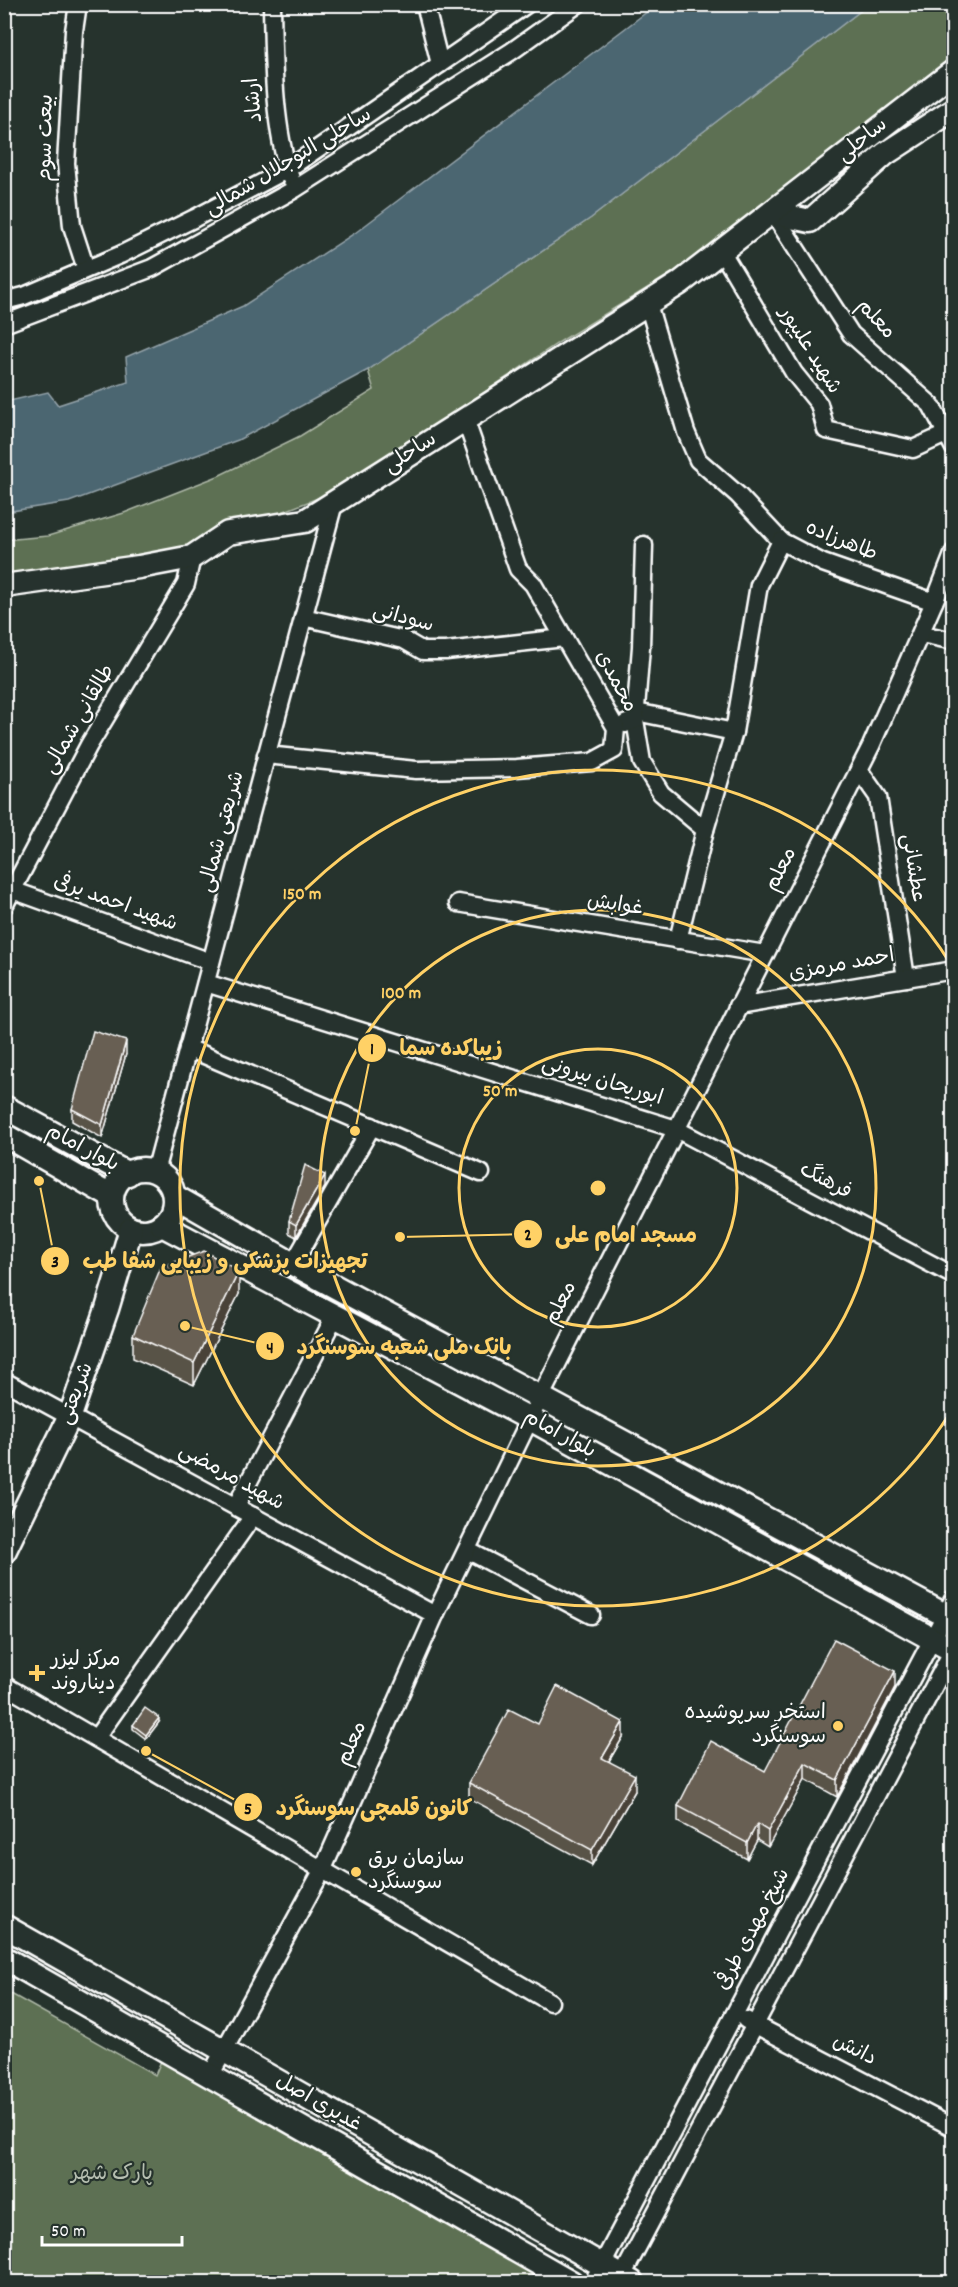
<svg xmlns="http://www.w3.org/2000/svg" width="958" height="2287" viewBox="0 0 958 2287" font-family="Dekko,'Playpen Sans Arabic',sans-serif">
<style>
.green{fill:#5d7052;stroke:#aeb8a8;stroke-width:1.5}
.water{fill:#4c6671;stroke:#94a3aa;stroke-width:1.5}
.lines{fill:none;stroke-linecap:round;stroke-linejoin:round}
.street-casing{stroke:#fff;stroke-width:21}
.secondary-casing{stroke:#fff;stroke-width:27}
.street{stroke:#26332d;stroke-width:16}
.secondary{stroke:#26332d;stroke-width:22}
.wall{fill:#595247;stroke:#fff;stroke-width:1.5}
.shaded-wall{fill:#494239;stroke:#fff;stroke-width:1.5}
.building{fill:#685f52;stroke:#fff;stroke-width:1.5}
.ring{fill:none;stroke:#ffd166;stroke-width:3}
.poi-dot{fill:#ffd166;stroke:#26332d;stroke-width:2}
.labels{text-anchor:middle;dominant-baseline:central;stroke-width:4.5;stroke-linejoin:round;paint-order:stroke}
.street-label{font-size:21px;fill:#fff;stroke:#26332d}
.poi-label{font-size:21px;fill:#fff;stroke:#26332d;text-anchor:start}
.park-label{font-size:21px;fill:#b6bfb1;stroke:#26332d}
.centre{fill:#ffd166;stroke:#26332d;stroke-width:3}
.ring-label{font-size:18px;text-anchor:middle;font-weight:bold;fill:#ffd166;stroke:#26332d;stroke-width:4.5;stroke-linejoin:round;paint-order:stroke}
.leader{fill:none;stroke:#ffd166;stroke-width:2}
.callout-dot{fill:#ffd166;stroke:#26332d;stroke-width:2}
.mark-label{font-size:18px;text-anchor:middle;font-weight:bold;fill:#111}
.callout-label{font-size:22px;text-anchor:middle;font-weight:bold;fill:#ffd166;stroke:#26332d;stroke-width:4.5;stroke-linejoin:round;paint-order:stroke}
</style>
<rect width="100%" height="100%" fill="#26332d"/>
<filter id="ink" filterUnits="userSpaceOnUse"><feTurbulence type="fractalNoise" baseFrequency=".0167" numOctaves="2"/><feDisplacementMap in="SourceGraphic" scale="12" xChannelSelector="R" yChannelSelector="G"/><feConvolveMatrix kernelMatrix="1 2 1 2 8 2 1 2 1" color-interpolation-filters="sRGB"/></filter>
<g filter="url(#ink)">
<g class="green">
<path d="M868,5H953V58L685,265L561,341L336,491L269,517L201,540L182,549L5,577L4,540L48,536L124,513L218,476L300,436L374,390L368,370L591,218Z"/>
<path d="M4,1990L155,2075L161,2061L553,2282H5Z"/>
</g>
<path class="water" d="M656,5H868L591,218L368,370L238,440L69,502L5,512V402L48,392L58,405L128,382L126,357L243,306L355,233Z"/>
<g class="lines">
<defs>
<g id="street">
<path d="M78,4L74,31L66,163L72,226L86,269"/>
<path d="M272,4C273,59 273,127 291,179"/>
<path d="M425,4L440,64"/>
<path d="M773,213L851,334L931,405L954,448"/>
<path d="M722,252L794,373L819,404L826,430L913,449L946,434"/>
<path d="M4,301L24,296L120,255L195,218L288,169L527,4"/>
<path d="M648,304L686,432L698,460L738,495L781,541"/>
<path d="M4,324L152,268L295,189L512,51L578,4"/>
<path d="M303,617L404,640L423,651H446L564,638"/>
<path d="M921,634L954,641"/>
<path d="M636,712L734,732"/>
<path d="M635,720L642,762L661,793L705,830L678,940"/>
<path d="M625,724L635,720L641,647L644,545"/>
<path d="M266,755L416,770L517,768L592,762L614,750L616,728L533,584L518,569L465,419"/>
<path d="M859,770L878,797L906,978"/>
<path d="M705,830L734,732L759,585L781,541L823,563L934,602"/>
<path d="M4,887L211,962"/>
<path d="M458,903L765,954"/>
<path d="M4,906L89,745L186,584L192,557"/>
<path d="M206,983L676,1129L954,1276"/>
<path d="M738,1006L954,970"/>
<path d="M188,1048L481,1173"/>
<path d="M155,1172L334,503"/>
<path d="M293,1264L372,1126"/>
<path d="M4,1381L435,1615"/>
<path d="M236,1506L335,1316"/>
<path d="M467,1550L591,1615"/>
<path d="M4,1685L550,2002"/>
<path d="M96,1738L253,1516"/>
<path d="M746,2020L954,2128"/>
<path d="M210,2076L323,1869L435,1615L540,1398L871,746L938,593L954,552"/>
<path d="M593,2282L954,1598"/>
<path d="M619,2282L954,1648"/>
</g>
<g id="secondary">
<path d="M773,213L810,221L885,154L954,109"/>
<path d="M4,586L139,567L192,557L228,533L305,521L680,283L954,71"/>
<path d="M4,1107L128,1174"/>
<path d="M4,1135L112,1197"/>
<circle cx="143" cy="1200" r="31"/>
<path d="M174,1196L293,1264L954,1620"/>
<path d="M162,1225L530,1419L954,1651"/>
<path d="M4,1552L70,1416L107,1309L131,1229"/>
<path d="M4,1926L632,2282"/>
<path d="M4,1958L571,2282"/>
</g>
</defs>
<use href="#street" class="street-casing"/>
<use href="#secondary" class="secondary-casing"/>
<use href="#street" class="street"/>
<use href="#secondary" class="secondary"/>
</g>
<g class="wall">
<path d="M126,1054L102,1138L72,1121V1109Z"/>
<path d="M325,1187L296,1237L289,1233V1221Z"/>
<path d="M239,1294L194,1385L133,1358V1335Z"/>
<path d="M895,1687L837,1797L805,1779L768,1847L757,1840L747,1859L678,1822V1806L765,1771Z"/>
<path d="M159,1722L146,1739L133,1729V1725Z"/>
<path d="M623,1737L609,1761L635,1791L592,1865L469,1798V1783Z"/>
</g>
<g class="shaded-wall">
<path d="M126,1041V1054L102,1138V1125Z"/>
<path d="M325,1175V1187L296,1237V1225Z"/>
<path d="M239,1271V1294L194,1385V1363Z"/>
<path d="M895,1671V1687L837,1797V1780Z"/>
<path d="M159,1718V1722L146,1739V1735Z"/>
<path d="M623,1722V1737L602,1773V1758Z"/>
<path d="M805,1763V1779L768,1847V1831Z"/>
<path d="M635,1775V1791L592,1865V1850Z"/>
<path d="M757,1824V1840L747,1859V1843Z"/>
</g>
<g class="building">
<path d="M93,1031L126,1041L102,1125L72,1109Z"/>
<path d="M305,1165L325,1175L296,1225L289,1221Z"/>
<path d="M204,1251L239,1271L194,1363L133,1335L161,1267Z"/>
<path d="M834,1639L895,1671L837,1780L805,1763L768,1831L757,1824L747,1843L678,1806L711,1741L765,1771Z"/>
<path d="M557,1686L623,1722L602,1758L635,1775L592,1850L469,1783L509,1709L538,1724Z"/>
<path d="M145,1708L159,1718L146,1735L133,1725Z"/>
</g>
</g>
<g class="ring">
<circle cx="598" cy="1188" r="139"/>
<circle cx="598" cy="1188" r="278"/>
<path d="M952 1410A418 418 0 1 1 952 966"/>
</g>
<g class="poi-dot">
<path d="M34 1664h6v6h6v6h-6v6h-6v-6h-6v-6h6z"/>
<circle cx="838" cy="1726" r="6"/>
<circle cx="356" cy="1872" r="6"/>
</g>
<g class="labels">
<g class="street-label">
<text transform="translate(255 100) rotate(-96)">ارشاد</text>
<text transform="translate(47 138) rotate(-89)">بیعت سوم</text>
<text transform="translate(863 141) rotate(-39)">ساحلی</text>
<text transform="translate(289 163) rotate(-31)">ساحلی البوجلال شمالی</text>
<text transform="translate(875 320) rotate(48)">معلم</text>
<text transform="translate(809 351) rotate(58)">شهید علیپور</text>
<text transform="translate(411 454) rotate(-33)">ساحلی</text>
<text transform="translate(841 542) rotate(22)">طاهرزاده</text>
<text transform="translate(403 619) rotate(15)">سودانی</text>
<text transform="translate(615 682) rotate(62)">محمدی</text>
<text transform="translate(80 720) rotate(-60)">طالقانی شمالی</text>
<text transform="translate(223 832) rotate(-75)">شریعتی شمالی</text>
<text transform="translate(912 868) rotate(81)">عطشانی</text>
<text transform="translate(782 870) rotate(-63)">معلم</text>
<text transform="translate(115 904) rotate(20)">شهید احمد یرفی</text>
<text transform="translate(615 906) rotate(9)">غوابش</text>
<text transform="translate(842 966) rotate(-10)">احمد مرمزی</text>
<text transform="translate(602 1082) rotate(17)">ابوریحان بیرونی</text>
<text transform="translate(82 1149) rotate(28)">بلوار امام</text>
<text transform="translate(825 1182) rotate(28)">فرهنگ</text>
<text transform="translate(562 1304) rotate(-63)">معلم</text>
<text transform="translate(77 1394) rotate(-69)">شریعتی</text>
<text transform="translate(559 1435) rotate(29)">بلوار امام</text>
<text transform="translate(231 1478) rotate(29)">شهید مرمضی</text>
<text transform="translate(353 1744) rotate(-66)">معلم</text>
<text transform="translate(754 1930) rotate(-62)">شیخ مهدی طرفی</text>
<text transform="translate(854 2051) rotate(27)">دانش</text>
<text transform="translate(318 2104) rotate(30)">غدیری اصل</text>
</g>
<g class="poi-label">
<text x="51" y="1661">مرکز لیزر<tspan x="51" dy="24">دیناروند</tspan></text>
<text x="826" y="1714" text-anchor="end">استخر سرپوشیده<tspan x="826" dy="24">سوسنگرد</tspan></text>
<text x="368" y="1860">سازمان برق<tspan x="368" dy="24">سوسنگرد</tspan></text>
</g>
<g class="park-label">
<text x="112" y="2175">پارک شهر</text>
</g>
</g>
<circle cx="598" cy="1188" r="9" class="centre"/>
<g class="ring-label">
<text x="302" y="899">150 m</text>
<text x="401" y="998">100 m</text>
<text x="500" y="1096">50 m</text>
</g>
<path class="leader" d="M355 1131L372 1048M400 1237L528 1234M39 1181L55 1261M185 1326L270 1346M146 1751L248 1807"/>
<g class="callout-dot">
<circle cx="355" cy="1131" r="6"/>
<circle cx="400" cy="1237" r="6"/>
<circle cx="39" cy="1181" r="6"/>
<circle cx="185" cy="1326" r="6"/>
<circle cx="146" cy="1751" r="6"/>
<circle cx="372" cy="1048" r="15"/>
<circle cx="528" cy="1234" r="15"/>
<circle cx="55" cy="1261" r="15"/>
<circle cx="270" cy="1346" r="15"/>
<circle cx="248" cy="1807" r="15"/>
</g>
<g class="mark-label">
<text x="372" y="1054">1</text>
<text x="528" y="1240">2</text>
<text x="55" y="1267">3</text>
<text x="270" y="1353">4</text>
<text x="248" y="1814">5</text>
</g>
<g class="callout-label">
<text x="451" y="1055">زیباکده سما</text>
<text x="626" y="1242">مسجد امام علی</text>
<text x="225" y="1268">تجهیزات پزشکی و زیبایی شفا طب</text>
<text x="404" y="1354">بانک ملی شعبه سوسنگرد</text>
<text x="374" y="1815">کانون قلمچی سوسنگرد</text>
</g>
<rect width="958" height="2287" fill="none" stroke="#26332d" stroke-width="24"/>
<rect x="12" y="12" width="934" height="2263" fill="none" stroke="#fff" stroke-width="2" filter="url(#ink)"/>
<path d="M42 2236v9h140v-9" fill="none" stroke="#ffffff" stroke-width="3"/>
<text x="51" y="2236" font-size="18" fill="#ffffff" stroke="#26332d" stroke-width="4.5" paint-order="stroke">50 m</text>
</svg>
